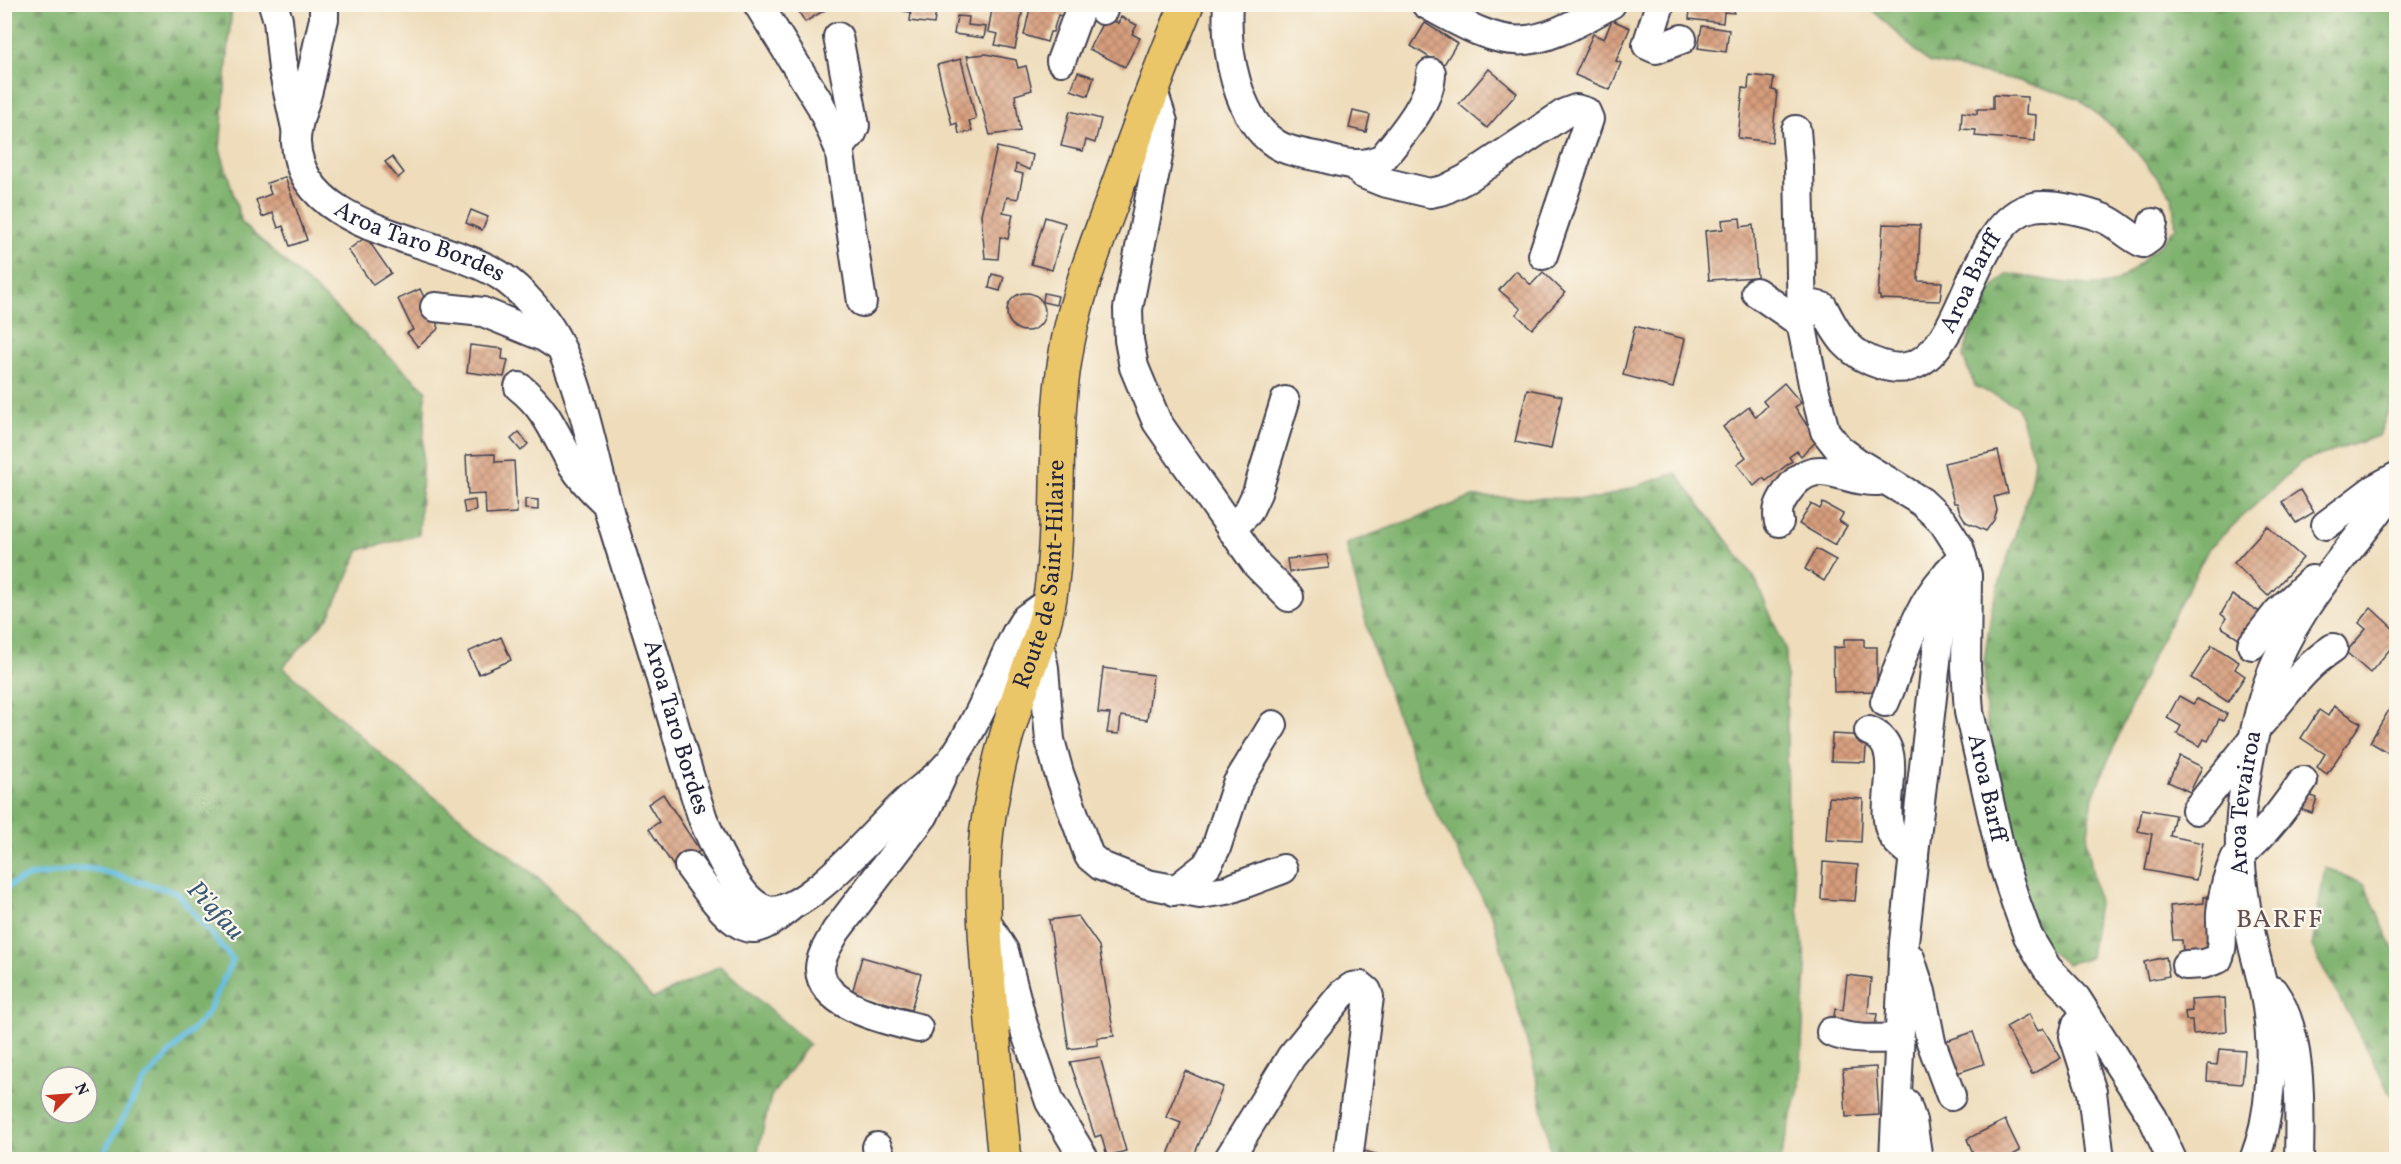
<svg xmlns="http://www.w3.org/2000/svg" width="2401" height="1164" viewBox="0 0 2401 1164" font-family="Vollkorn,serif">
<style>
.forest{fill:url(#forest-firs);stroke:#506a54;stroke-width:1.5;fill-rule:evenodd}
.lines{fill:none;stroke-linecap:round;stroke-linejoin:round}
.stream{stroke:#64bde1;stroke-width:6}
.building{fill:url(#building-cross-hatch)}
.minor-casing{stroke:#413e4e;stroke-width:32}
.major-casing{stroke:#413e4e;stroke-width:36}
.minor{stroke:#fff;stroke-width:28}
.major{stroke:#ebc669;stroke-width:33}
.labels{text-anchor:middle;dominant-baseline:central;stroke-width:4.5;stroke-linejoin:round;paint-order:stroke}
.street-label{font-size:24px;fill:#22223b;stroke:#fbf7ec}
.water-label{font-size:26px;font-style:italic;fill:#395875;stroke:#fbf7ec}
.neighbourhood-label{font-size:26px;letter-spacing:1.5px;fill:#614d52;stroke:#fbf7ec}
</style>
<defs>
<pattern id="forest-firs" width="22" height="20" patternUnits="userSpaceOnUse" patternTransform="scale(1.5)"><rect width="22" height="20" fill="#7fb26e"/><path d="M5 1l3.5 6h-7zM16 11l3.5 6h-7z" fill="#68905c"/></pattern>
<pattern id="building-cross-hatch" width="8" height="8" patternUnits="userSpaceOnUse" patternTransform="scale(1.5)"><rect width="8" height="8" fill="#d79d7c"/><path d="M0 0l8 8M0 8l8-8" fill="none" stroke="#ae8067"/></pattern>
</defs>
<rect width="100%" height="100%" fill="#fbf7ec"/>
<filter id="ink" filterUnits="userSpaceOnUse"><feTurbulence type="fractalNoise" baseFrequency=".0167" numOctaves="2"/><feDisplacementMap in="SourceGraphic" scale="12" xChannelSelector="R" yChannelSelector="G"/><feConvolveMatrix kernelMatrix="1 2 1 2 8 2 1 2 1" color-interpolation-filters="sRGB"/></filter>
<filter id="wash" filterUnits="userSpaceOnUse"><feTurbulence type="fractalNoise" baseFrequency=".008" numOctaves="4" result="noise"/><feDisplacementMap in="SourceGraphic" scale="24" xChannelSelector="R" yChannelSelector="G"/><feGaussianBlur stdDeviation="1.35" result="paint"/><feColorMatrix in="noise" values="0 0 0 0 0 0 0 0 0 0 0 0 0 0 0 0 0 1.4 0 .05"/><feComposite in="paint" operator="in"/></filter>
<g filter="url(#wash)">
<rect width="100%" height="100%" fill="#eedcba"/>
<g class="forest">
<path d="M5,4L232,5L220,149L242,223L426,390L419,535L360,550L329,616L283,667L393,765L539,878L653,999L720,966L809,1044L771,1096L756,1159H5ZM51,1077H87V1113H51Z"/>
<path d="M2391,4L2396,13V390L2379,436L2301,462L2209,548L2151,659L2093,796L2087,841L2098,903L2090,957L2067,964L2038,943L2017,885L1986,716L1984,662L1992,607L2030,488L2034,459L2017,406L1975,386L1963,357L1978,304L2007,274C2035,277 2081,288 2109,284C2125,282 2163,241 2176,227L2172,196L2126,139L2078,98L2016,80L1928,62L1867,5Z"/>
<path d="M1676,473L1754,577L1786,651L1788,833L1806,967L1800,1085L1780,1159H1552L1535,1071L1493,918L1426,793L1373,649L1346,544L1473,497L1598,499Z"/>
<path d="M2325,867L2365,885L2396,956V1103L2312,947Z"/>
</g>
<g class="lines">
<path class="stream" d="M4,888L30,876L89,868L176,892L233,960L207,1014L143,1082L107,1147L102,1160"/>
</g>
<g id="blocks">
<g class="building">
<path d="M794,4H835L805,22Z"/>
<path d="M904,4H937L934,24L910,21L911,12L903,11Z"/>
<path d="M1002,4H1024L1015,49L995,45L998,34L988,32L992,9L1000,11Z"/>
<path d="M1031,4H1059L1067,8L1064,17L1058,15L1053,32H1050L1047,42L1024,35Z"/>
<path d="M1684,4H1735L1734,13L1724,12L1723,23L1689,19L1690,10L1683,9Z"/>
<path d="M957,16L969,17L968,25L986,27L984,38L954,34Z"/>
<path d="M1121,17L1137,25L1132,34L1140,38L1125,67L1089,49L1103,22L1108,18L1118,23Z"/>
<path d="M1612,20L1630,28L1616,61L1621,63L1610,90L1575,75L1593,34L1604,39Z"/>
<path d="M1425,23L1457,43L1443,66L1411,46Z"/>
<path d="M1702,26L1729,30L1726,52L1698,48Z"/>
<path d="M986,54L1016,60L1018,68L1026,66L1032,90L1015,95L1020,131L990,135L967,56Z"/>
<path d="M961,59L976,119L969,121L972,131L959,134L957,123L952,125L937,65Z"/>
<path d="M1489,69L1517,93L1487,128L1459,104Z"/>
<path d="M1078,72L1094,77L1088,96L1071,90Z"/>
<path d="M1749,75L1774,78L1772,90L1777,91L1772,142L1738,138L1743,88L1748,89Z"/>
<path d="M1993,95L2027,97L2026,114L2036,115L2035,141L1975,136L1976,130L1961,129L1962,112L1977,114V109H1993Z"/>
<path d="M1070,111L1101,119L1095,143L1086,140L1083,151L1061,146Z"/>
<path d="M1353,111L1370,115L1366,132L1349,128Z"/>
<path d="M997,147L1033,155L1030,170L1016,164L1015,172L1023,174L1018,199L1007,197L1003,212L1013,214L1008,239L1000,237L998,259L985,258L981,214Z"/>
<path d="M392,157L404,173L398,178L385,162Z"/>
<path d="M285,177L307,240L290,246L283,226L278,228L273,213L262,217L256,200L271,194L267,183Z"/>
<path d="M471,210L488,217L482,230L466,223Z"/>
<path d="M1045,217L1065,223L1052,270L1031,264Z"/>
<path d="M1740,218L1741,227L1753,225L1757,277L1709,280L1705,231L1723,229L1722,220Z"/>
<path d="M1883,224L1920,225L1918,281L1942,282L1940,301L1880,299V296H1878Z"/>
<path d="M366,237L391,273L373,285L348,250Z"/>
<path d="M1516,271L1531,285L1543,272L1565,293L1532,329L1516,314L1521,309L1499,290Z"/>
<path d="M992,274L1004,277L1000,291L989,288Z"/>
<path d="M420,289L439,328L418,347L407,333L413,330L398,299Z"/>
<path d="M1044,293L1058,296L1056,305L1043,302Z"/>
<circle cx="1026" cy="312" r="19"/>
<path d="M1635,326L1685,339L1673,388L1623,375Z"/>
<path d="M470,345L503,349L502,359L508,360L504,377L467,372Z"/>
<path d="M1784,383L1801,403L1795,407L1817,441L1801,456L1797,451L1789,457L1792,461L1766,481L1763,478L1754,486L1737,464L1746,457L1723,427L1749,407L1756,417L1767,406L1763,401Z"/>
<path d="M1527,389L1562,396L1551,449L1515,442Z"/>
<path d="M519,432L528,444L521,451L511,439Z"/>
<path d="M1998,451L2008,493L1994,497L1997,510L1994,520L1986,531L1966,522L1960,512L1957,503H1954L1944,463Z"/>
<path d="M495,454V462L514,461L517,513L486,515L485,494L468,495L466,455Z"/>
<path d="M2300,490L2314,512L2296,523L2282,502Z"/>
<path d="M525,499L538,500V510L525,509Z"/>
<path d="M475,500L476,511L465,513L463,502Z"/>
<path d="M1823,503L1843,514L1839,521L1847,526L1835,545L1799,524L1811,504L1820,509Z"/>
<path d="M2267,526L2303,558L2268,596L2234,563Z"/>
<path d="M1816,549L1836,560L1824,581L1805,569Z"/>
<path d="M1327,555L1329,568L1289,572L1287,559Z"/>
<path d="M2232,595L2260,612L2242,640L2221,627L2226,618L2221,614Z"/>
<path d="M2371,608L2396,631V642L2370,673L2346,652L2366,629L2359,623Z"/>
<path d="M501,637L511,660L479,674L468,652Z"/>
<path d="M1844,639H1864V647H1877V691L1834,692L1833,648L1844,647Z"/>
<path d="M2212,645L2239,662L2235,669L2245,676L2228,702L2191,678Z"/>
<path d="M1103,668L1153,675L1147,720L1121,716L1119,734L1107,733L1110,714L1098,713Z"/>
<path d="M2179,696L2193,704L2197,699L2227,714L2223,721L2219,719L2208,741L2204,739L2200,746L2177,734L2181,726L2167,718Z"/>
<path d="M2396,698V747L2392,755L2370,742Z"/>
<path d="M2334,706L2361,723L2327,774L2317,767L2325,754L2301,738L2319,710L2328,716Z"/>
<path d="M1832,734L1867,736L1865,762L1831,761Z"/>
<path d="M2180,756L2202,767L2190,792L2168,782Z"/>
<path d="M2299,792L2317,798L2312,813L2293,807Z"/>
<path d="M663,794L700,851L674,867L649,829L659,822L648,804Z"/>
<path d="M1829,797L1863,799L1861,842L1826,840Z"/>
<path d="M2142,809L2175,815L2170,836L2203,843L2196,880L2145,870L2152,834L2138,831Z"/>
<path d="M1823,862L1858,865L1855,901L1821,899Z"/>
<path d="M2204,897H2211L2212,911L2206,912L2210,949L2183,952L2182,940H2173L2170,906L2204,903Z"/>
<path d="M1078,916L1099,946L1114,1036L1097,1038L1098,1045L1069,1049L1049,920Z"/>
<path d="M862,957L921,974L911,1010L852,993Z"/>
<path d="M2166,957L2169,976L2148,980L2144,962Z"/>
<path d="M1847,975L1871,978L1868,1013L1877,1014L1875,1027L1833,1023L1835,1009L1843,1010Z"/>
<path d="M2225,998L2227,1031L2193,1034L2192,1020H2186L2185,1012L2192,1011L2191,1000Z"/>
<path d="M2029,1014L2038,1031L2043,1028L2061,1058L2032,1074L2006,1027Z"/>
<path d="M1973,1032L1984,1064L1954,1074L1943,1042Z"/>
<path d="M2219,1049L2245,1051L2242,1084L2207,1081L2208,1064L2217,1065Z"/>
<path d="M1100,1057L1126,1151L1107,1156L1101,1135L1095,1137L1070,1062Z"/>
<path d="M1876,1067L1879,1115L1846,1117L1843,1069Z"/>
<path d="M1185,1071L1223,1087L1192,1160H1169V1152L1181,1123L1166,1117Z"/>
<path d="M2005,1120L2020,1151L2004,1160H1976L1967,1139Z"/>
<path d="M1364,1151L1383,1156L1382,1160H1362Z"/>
</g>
</g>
</g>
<g filter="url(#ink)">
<use href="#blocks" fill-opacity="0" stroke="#413e4e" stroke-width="1.5"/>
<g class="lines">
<defs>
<g id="minor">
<path d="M273,4L278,20L283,69L296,128"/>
<path id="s1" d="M324,4V19C318,42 314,67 308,90C304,107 295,125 296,143C301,234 441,237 501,276C522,290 544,316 556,338C583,390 594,459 610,515C624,562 640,609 654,655C670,710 685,765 703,819C714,845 738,902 767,910C803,920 880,825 907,801C924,785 943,774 956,754C981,716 997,672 1017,632L1025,619L1049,602"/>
<path d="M758,4L820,104L839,148L862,302"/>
<path d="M1228,4C1225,49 1236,118 1276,144C1288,152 1306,154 1320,157C1344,163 1359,169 1383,158C1400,136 1431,102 1431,73"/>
<path d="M1426,4C1511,52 1526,53 1611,4"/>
<path d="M1660,4L1647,45L1656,49L1682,39"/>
<path d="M1103,10L1104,4"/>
<path d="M838,37L855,126L852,133L839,148"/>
<path d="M1061,61L1082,4"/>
<path d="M1153,91L1163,122L1159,151L1128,309L1129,340L1134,367L1157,422L1175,448L1257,565L1289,597"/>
<path id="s2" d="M1796,130L1799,166L1802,327L1813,384L1825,431L1839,449L1858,463L1922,502L1943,522L1959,547L1967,575L1966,667L1969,712L2003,863L2016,903L2028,936L2047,968L2076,998L2153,1118L2172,1160"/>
<path d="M1355,166L1363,174L1383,182L1430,193L1444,190L1466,179L1565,113L1576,109L1586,112L1589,119L1543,255"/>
<path d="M1756,292L1802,324"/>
<path id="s3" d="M1802,306L1814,305L1823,307C1838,337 1849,355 1882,365C1965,391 1962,223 2033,207C2051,203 2088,212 2105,219C2119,225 2129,237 2143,243L2150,238L2153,223"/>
<path d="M435,307L483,312L544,337L558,346"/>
<path d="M519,387C547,409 555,434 572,464C581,478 592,490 604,501"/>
<path d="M1779,522C1776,510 1780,502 1787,492C1816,451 1841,483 1878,481"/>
<path d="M2326,525L2374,489L2396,477"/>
<path d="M1231,529L1248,512L1257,493L1285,401"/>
<path d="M1039,643L1044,668L1050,740L1059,773L1089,856L1101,866L1147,884L1200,894L1227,890L1283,869"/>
<path d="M2252,645L2278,612L2312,580"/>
<path d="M1885,702C1903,660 1913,612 1944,577"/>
<path d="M2260,724C2287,695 2299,671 2333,648"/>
<path d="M1869,731C1909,746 1878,802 1891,832C1895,842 1906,849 1914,856"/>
<path d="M2196,810L2251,742"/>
<path d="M2241,854C2266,833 2284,808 2303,781"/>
<path d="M689,866C702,883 731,930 754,928C766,927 781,914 790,907"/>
<path d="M1174,891L1207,865L1216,848L1237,784L1273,725"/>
<path d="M984,918L1004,951L1023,1025L1050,1102L1085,1160"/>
<path d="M1910,958L1921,992L1931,1042L1951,1096"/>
<path d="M2186,965L2203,964L2218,959C2225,944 2220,928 2221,912C2223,893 2228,873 2236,857"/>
<path d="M2273,991C2303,1033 2300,1110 2299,1160"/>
<path d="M2086,1016L2077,1024L2074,1036L2092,1092L2100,1160"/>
<path d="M918,1028C890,1021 821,1007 820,969C820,956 830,942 836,931L924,815L942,776"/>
<path d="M1831,1032C1853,1041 1875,1039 1899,1038"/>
<path d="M1906,1103L1912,1121L1918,1160"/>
<path d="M877,1147L882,1160"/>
<path d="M1228,1160L1291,1057L1342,994L1352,987L1361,986L1367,991L1369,997L1348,1160"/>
<path d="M1894,1160L1904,942L1945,583L1947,573L1962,557"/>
<path id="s4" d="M2254,1160C2272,1114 2274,1056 2267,1007C2264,988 2259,969 2254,950C2247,917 2241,881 2240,847C2239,819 2243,793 2248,766C2259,706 2270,662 2304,610C2332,566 2368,529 2396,486"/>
</g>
<g id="major">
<path id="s5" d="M1005,1160C999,1106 995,1053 990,999C985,938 979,876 989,815C995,777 1004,741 1016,705C1027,669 1044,635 1050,597C1062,518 1052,438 1065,359C1073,304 1094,251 1113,199C1136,134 1160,69 1187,4"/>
</g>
</defs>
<use href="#minor" class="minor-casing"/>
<use href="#major" class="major-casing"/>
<use href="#minor" class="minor"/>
<use href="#major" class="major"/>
</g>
</g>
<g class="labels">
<g class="street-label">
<text stroke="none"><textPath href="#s1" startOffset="312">Aroa Taro Bordes</textPath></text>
<text stroke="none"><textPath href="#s3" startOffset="242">Aroa Barff</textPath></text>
<text stroke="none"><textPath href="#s5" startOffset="594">Route de Saint-Hilaire</textPath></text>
<text stroke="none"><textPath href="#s1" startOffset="892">Aroa Taro Bordes</textPath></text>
<text stroke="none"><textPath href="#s2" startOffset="728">Aroa Barff</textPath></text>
<text stroke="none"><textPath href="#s4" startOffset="362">Aroa Tevairoa</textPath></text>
</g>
<g class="water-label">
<text transform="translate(215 911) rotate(47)">Pi'afau</text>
</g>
<g class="neighbourhood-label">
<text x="2280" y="920">BARFF</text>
</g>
</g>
<rect width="2401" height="1164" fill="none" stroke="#fbf7ec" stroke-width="24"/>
<g transform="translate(69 1095) rotate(65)"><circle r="28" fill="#fbf7ec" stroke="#a4a2a5" stroke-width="1.5"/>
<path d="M0-4.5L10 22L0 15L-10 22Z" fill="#c8321e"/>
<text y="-9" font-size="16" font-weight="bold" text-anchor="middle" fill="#22223b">N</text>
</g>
</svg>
